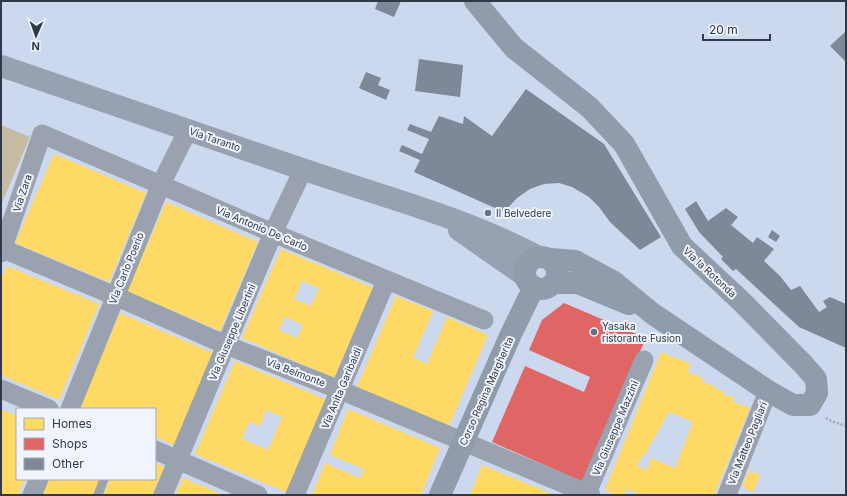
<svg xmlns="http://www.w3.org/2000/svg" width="847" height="496" viewBox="0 0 847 496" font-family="Inter,sans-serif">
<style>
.green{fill:#c5baa4}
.homes{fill:#ffd966;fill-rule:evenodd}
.shops{fill:#e06666}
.building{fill:#7d8998}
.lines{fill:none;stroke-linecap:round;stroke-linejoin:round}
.path{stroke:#9da5b2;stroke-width:2.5;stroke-dasharray:2 2;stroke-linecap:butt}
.lane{stroke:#9aa2af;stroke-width:9}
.street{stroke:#9aa2af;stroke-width:19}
.secondary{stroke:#98a1b2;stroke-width:22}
.primary{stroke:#909bac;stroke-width:22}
.poi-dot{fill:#677182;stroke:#f0f4fc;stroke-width:1.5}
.labels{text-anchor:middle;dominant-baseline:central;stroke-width:4;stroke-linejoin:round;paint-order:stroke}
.street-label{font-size:10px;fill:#303948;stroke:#f0f4fc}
.poi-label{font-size:10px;fill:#303948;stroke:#f0f4fc;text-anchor:start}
</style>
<rect width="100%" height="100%" fill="#ccd8ed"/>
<path class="green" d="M1,125L30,137L1,205Z"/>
<g class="homes">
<path d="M54,154L146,193L109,282L15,243Z"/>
<path d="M166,202L258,242L220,331L127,291Z"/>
<path d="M281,249L374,288L334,378L242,338ZM302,281L319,288L311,306L294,299ZM285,317L303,325L297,338L279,330Z"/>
<path d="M7,266L99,304L59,400L1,375V280Z"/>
<path d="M396,296L433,311L413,358L427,364L447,317L488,335L449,426L357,387Z"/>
<path d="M120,313L213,353L174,445L155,437V409H88L80,406Z"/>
<path d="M661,352L691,364L688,372L703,378L701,381L716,387L715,388L724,392L723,394L735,398L733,402L750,408L714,495H642L627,489L624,495H617L605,490ZM669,412L693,422L675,468L651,458L647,470L637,466L642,456H644Z"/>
<path d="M235,361L327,400L288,493L195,454ZM266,410L282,417L268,450L242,439L249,422L260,426Z"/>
<path d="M1,409L17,416V479H25L18,495H1Z"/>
<path d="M348,409L440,448L421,495H312L325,463L360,478L362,473L364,469L330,455Z"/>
<path d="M155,463L165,467L152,495H103L110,479H155Z"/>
<path d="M482,465L554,495H470Z"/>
<path d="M749,471L760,475L753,492L742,487Z"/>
<path d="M183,478L223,495H176Z"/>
<path d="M49,479H101L94,495H42Z"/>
</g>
<path class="shops" d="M564,303L646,338L583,482L492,442L525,366L584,392L590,377L529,350L542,320Z"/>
<g class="building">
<path d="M378,1H401L394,17L375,9Z"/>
<path d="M846,31V62L830,46Z"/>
<path d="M419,59L463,65L460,97L415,91Z"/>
<path d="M366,72L381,78L378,85L390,90L386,100L359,88Z"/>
<path d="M526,89L604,144L661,237L640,250L610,222L599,207L589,197L572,187L559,183L544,184L530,189L517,198L504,212L414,172L420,160L399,151L402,145L422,154L429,139L407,130L410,124L431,132L439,116L463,124L464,116L492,136Z"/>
<path d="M696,201L708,221L726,208L738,217L731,225L753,243L757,237L774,249L764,261L780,276L791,290L800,286L819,312L827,307L823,301L830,297L846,304V348L799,327L736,269L733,271L721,259L723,257L699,232L685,209Z"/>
<path d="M772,230L780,236L776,242L768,237Z"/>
</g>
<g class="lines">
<path class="path" d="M826,418L831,421L846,426"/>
<path class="lane" d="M98,495L104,479"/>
<g class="street">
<path d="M1,248L115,296L226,345L340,390L591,495"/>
<path d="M1,253L42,134L273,233L484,320"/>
<path d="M1,389L49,409"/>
<path d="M70,409L161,184L188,130"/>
<path d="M155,450L258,495"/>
<path d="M32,495L39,479"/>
<path d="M163,495L273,233L303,170"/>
<path d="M295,495L386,281"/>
<path d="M586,495L644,360"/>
<path d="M727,495L768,391"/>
</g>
<g class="secondary">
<path d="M1,66C101,100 201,135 302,169C381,196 463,217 537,256"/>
<path d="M459,230L525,276"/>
</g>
<g class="primary">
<path d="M475,1L514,48L589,107L624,144L682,246L741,301L803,364L816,379L817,393L810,405H793L768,391L653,314L614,282L575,261L551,259"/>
<circle cx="541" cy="273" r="16"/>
<path d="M555,283H578L629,304"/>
<path d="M440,495L511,334L534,287"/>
</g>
</g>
<g class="poi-dot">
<circle cx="488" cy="213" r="4"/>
<circle cx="594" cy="332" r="4"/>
</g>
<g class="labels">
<g class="street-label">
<text transform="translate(215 139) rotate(19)">Via Taranto</text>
<text transform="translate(22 193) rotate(-71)">Via Zara</text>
<text transform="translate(262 228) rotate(23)">Via Antonio De Carlo</text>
<text transform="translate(126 268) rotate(-68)">Via Carlo Poerio</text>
<text transform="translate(710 272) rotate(43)">Via la Rotonda</text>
<text transform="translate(232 332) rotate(-67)">Via Giuseppe Libertini</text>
<text transform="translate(296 372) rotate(21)">Via Belmonte</text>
<text transform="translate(341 388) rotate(-67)">Via Anita Garibaldi</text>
<text transform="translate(486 391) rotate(-66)">Corso Regina Margherita</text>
<text transform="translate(615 428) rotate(-67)">Via Giuseppe Mazzini</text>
<text transform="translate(747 443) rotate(-68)">Via Matteo Pagliari</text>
</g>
<g class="poi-label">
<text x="496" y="213">Il Belvedere</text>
<text x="602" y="326">Yasaka<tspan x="602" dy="12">ristorante Fusion</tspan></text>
</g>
</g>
<rect width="847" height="496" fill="none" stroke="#303948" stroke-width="4"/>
<rect x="16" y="408" width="140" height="72" fill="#f0f4fc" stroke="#a3a9b4"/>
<rect x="24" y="418" width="20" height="12" fill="#ffd966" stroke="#a3a9b4"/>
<text x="52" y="428" font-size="12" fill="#303948">Homes</text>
<rect x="24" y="438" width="20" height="12" fill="#e06666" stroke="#a3a9b4"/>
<text x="52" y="448" font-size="12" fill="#303948">Shops</text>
<rect x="24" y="458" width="20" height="12" fill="#7d8998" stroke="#a3a9b4"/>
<text x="52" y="468" font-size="12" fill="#303948">Other</text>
<g transform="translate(36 36) rotate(182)" stroke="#f0f4fc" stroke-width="3" paint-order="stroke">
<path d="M0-3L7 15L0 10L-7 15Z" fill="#303948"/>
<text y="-6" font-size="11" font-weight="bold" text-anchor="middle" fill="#303948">N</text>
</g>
<path d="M703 34v6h67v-6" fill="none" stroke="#303948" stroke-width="2"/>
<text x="709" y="34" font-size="12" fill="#303948" stroke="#f0f4fc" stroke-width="3" paint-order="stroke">20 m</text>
</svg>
